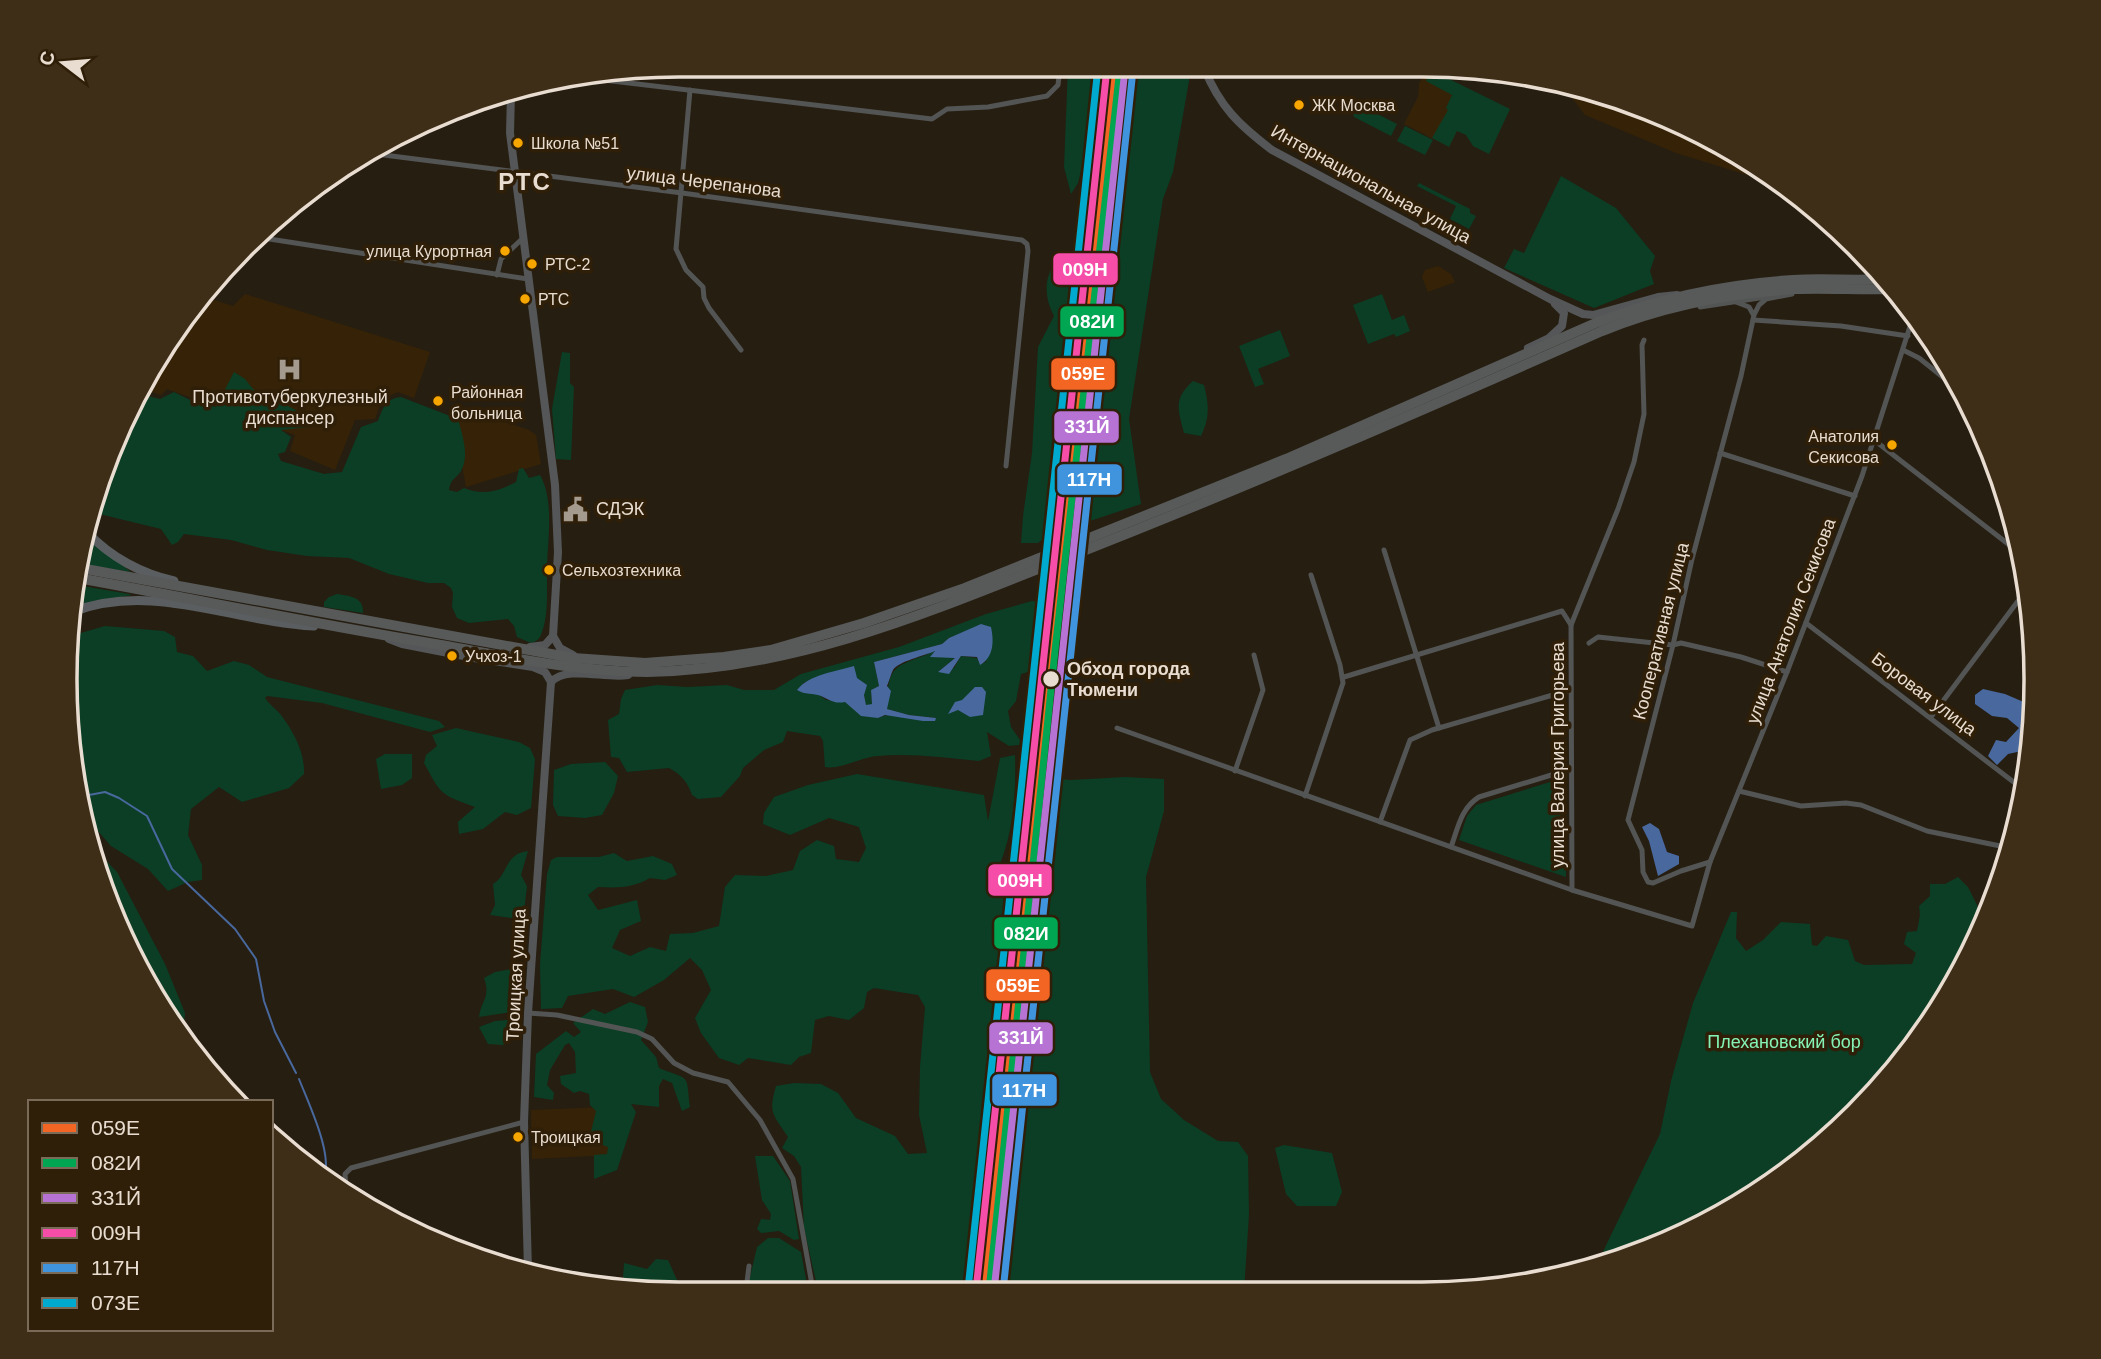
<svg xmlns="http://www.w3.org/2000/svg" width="2101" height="1359" viewBox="0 0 2101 1359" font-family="Helvetica,sans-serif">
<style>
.built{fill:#362307}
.green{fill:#0b3e25;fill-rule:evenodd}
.water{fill:#48689e}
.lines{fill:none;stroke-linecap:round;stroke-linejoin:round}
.stream{stroke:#48689e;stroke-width:2}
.street{stroke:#535454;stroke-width:5}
.secondary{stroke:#545658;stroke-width:8}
.primary{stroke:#5b5e60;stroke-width:9}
.highway{stroke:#585a5a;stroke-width:10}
.rail-1-casing{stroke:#2f1f08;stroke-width:12}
.rail-2-casing{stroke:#2f1f08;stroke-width:12}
.rail-3-casing{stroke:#2f1f08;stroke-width:12}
.rail-4-casing{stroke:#2f1f08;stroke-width:12}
.rail-5-casing{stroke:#2f1f08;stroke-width:12}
.rail-6-casing{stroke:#2f1f08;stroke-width:12}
.rail-1{stroke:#f26522;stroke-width:7}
.rail-2{stroke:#00a651;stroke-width:7}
.rail-3{stroke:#b673d3;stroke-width:7}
.rail-4{stroke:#f54da8;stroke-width:7}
.rail-5{stroke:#4094de;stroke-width:7}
.rail-6{stroke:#00a9ce;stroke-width:7}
.bus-dot{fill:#f7a600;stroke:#2f1f08;stroke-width:2.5}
.stop-dot{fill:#e8ddd0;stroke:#2f1f08;stroke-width:2.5}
.labels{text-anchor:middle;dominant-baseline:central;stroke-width:7;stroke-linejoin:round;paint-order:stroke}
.bus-label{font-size:16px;fill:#e8ddd0;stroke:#2f1f08;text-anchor:start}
.street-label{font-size:18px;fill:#e8ddd0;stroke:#2f1f08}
.poi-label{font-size:18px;fill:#e8ddd0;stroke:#2f1f08}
.stop-label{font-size:18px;font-weight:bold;fill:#e8ddd0;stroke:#2f1f08;text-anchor:start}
.park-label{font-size:18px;fill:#84f3b5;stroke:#2f1f08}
.district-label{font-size:24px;font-weight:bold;letter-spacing:2px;fill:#e8ddd0;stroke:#2f1f08}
.rim{fill:none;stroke:#e8ddd0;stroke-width:3.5}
.line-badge{stroke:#2f1f08;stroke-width:2.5}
.badge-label{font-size:19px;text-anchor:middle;font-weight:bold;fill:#fff}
</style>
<rect width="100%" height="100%" fill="#261e11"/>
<g class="built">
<path d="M1426,70H1430L1475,92L1449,147L1404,124L1418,97L1419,84Z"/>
<path d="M1563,86L1657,112L1770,182L1676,153L1585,115Z"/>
<path d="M1438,266L1451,274L1455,282L1428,292L1422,277L1425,270Z"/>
<path d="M245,294L430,352L414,398L398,392L382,399L375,419L355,420L335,470L290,451L295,435L167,389L161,395L146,390L192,305L202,296L233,306Z"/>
<path d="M456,406L529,430L536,435L541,464L466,487L453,417Z"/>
<path d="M605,1107L611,1155L532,1159L531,1110Z"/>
</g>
<g class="green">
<path d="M1068,67H1097L1090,102L1089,136L1078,183L1071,194L1064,167Z"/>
<path d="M1130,68H1189V81L1173,172L1163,199L1129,419L1141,504L1087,522L1081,511L1100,357Z"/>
<path d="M1431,70L1510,109L1489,154L1473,146L1466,135L1457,131L1449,147L1432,138L1448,110L1446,108L1452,95L1426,81Z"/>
<path d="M1358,104L1397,124L1391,136L1354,117L1353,113Z"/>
<path d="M1405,126L1433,140L1425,155L1397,141Z"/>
<path d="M1561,176L1616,208L1655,256L1650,271L1654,284L1594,308L1504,268L1514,249L1524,253Z"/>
<path d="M1419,183L1470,209V213L1476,216L1469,229L1450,219L1456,206L1417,186Z"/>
<path d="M1062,256L1078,319L1066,404L1057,437L1065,457L1062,485L1052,532L1038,543H1021L1023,516L1032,453L1038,347L1054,316C1043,295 1043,273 1062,256Z"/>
<path d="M1382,294L1392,320L1404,315L1410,331L1396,337L1394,334L1368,344L1353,305Z"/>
<path d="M1280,330L1290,356L1258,369L1264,384L1255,387L1239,346Z"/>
<path d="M562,352L570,353V383L574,387L571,460L556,459L552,409Z"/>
<path d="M234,372L245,379L253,389L304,414L308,427L281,430L291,437L285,452L278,454L281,461L324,474L342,472L361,427L378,421C383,408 385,399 401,397L458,419C462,435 470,455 461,471C456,479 451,478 449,490L457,492L464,488C483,496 498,491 516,482L519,469L523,468L529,478L540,475C556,503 546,547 547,578C547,595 548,616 542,632C540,639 537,641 531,643L517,637L514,626L508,619L469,623L457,618L452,607L453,593L451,588L444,583H428L389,574L349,558L307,556L267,550L231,540L184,534L178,542L172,545L161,529L91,512L98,482L144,395L160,399L174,392L190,400L216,407Z"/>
<path d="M1193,381L1204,385C1209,405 1210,418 1201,436L1184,433C1178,409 1173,399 1193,381Z"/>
<path d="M86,537L131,572L81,564Z"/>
<path d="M77,585L129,594L132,595L100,600L72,608Z"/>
<path d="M337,594C350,596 364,597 363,613L324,607V602L329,597Z"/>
<path d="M1032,601L1039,602C1040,620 1042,648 1034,665C1032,671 1026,673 1021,674L1016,701L1008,711L1011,727L1020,740L1019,745L1009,746L987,732L991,756L979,761C946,758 911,753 878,756C861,757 840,770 825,767L823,741L820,736L787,731L783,742L764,750L743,768L740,776L721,797L698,799L692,795C688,783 681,774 669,768L627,772L619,758L611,757L608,720L619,714L621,699L625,690L657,685L687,687L727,685L744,690H774L801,674L899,647L986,614ZM962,633L986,662L980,664L977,658L961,656L954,668L939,671L956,657H931L937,650C899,668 887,659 887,709L909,715L936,718C913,724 897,709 878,718L845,702L826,700L803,683L830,673L864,695L866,706L872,704L871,690L879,686L874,662L942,644L949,638Z"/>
<path d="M105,626L164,631L175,637L177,652L193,656L207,671L234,661L249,665L267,677L439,721L445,727L430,732L322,703L267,696L265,698C270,705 276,709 281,715C294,732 305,753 304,774L289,788L242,802L219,787L191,809L188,835L202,865V880L188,882L168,891L148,869L111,846L97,830L84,818L66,640L67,637Z"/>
<path d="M456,728L519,742L530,748L535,759L531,808L517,815L505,812L483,829L459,834L458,822L475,807C440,794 442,796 424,763L426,755L437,746L432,735Z"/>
<path d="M385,754H412V778L402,785L381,789L376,759Z"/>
<path d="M1015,755C1016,794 1014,828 1000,864L1005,872L1003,929L963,1291L818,1290L804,1228L801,1167L794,1156L782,1148L788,1137C773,1114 768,1114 776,1086L794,1083L821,1084L838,1093L856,1118L895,1136L908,1154L927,1153L919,1115L920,1067L925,1007L918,995L874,988L867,992L864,1008L849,1020L829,1016L815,1020L811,1053L799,1057L791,1065L748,1058L739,1065L719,1058L701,1033L695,1018L711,990L702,970L690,958L664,980L634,997L613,989L568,996L562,1008L541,1009L540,964L547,874L551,860L557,857H599L614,853L627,861L653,856L672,864L677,875L665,880L650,878C633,888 618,888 598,887L588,895L598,910L637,900L641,921L620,930L612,948L630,956L650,947L666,951L670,934L693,933L719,926L725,887L735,875L766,876L793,870L800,851L817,840L834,846L836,859L859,862L866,848L859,827L829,818L790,835L763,824L764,813L774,797L808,785L857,774L984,795L988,821L1000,758Z"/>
<path d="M605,762L618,776L614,793L602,815L585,818L558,816L553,805L554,770L571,764Z"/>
<path d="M1125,777L1164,779V811L1146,877L1150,1072L1161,1099L1184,1120L1218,1141L1238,1142L1248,1156L1249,1214L1244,1292L997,1291L1021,1032L1047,778L1071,780Z"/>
<path d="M1563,778L1566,877L1459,840L1467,816L1476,805Z"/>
<path d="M88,842L117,872L165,964L185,1013L183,1036L168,1021L139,951Z"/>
<path d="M528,851L521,875L527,886L524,912L511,918L490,915L495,905L493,884C509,874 504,854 528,851Z"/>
<path d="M1958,877L1968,887L1984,919L1954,987L1884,1085L1796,1167L1693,1231L1595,1268L1660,1134L1671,1081L1693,1003L1731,912H1737L1736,938L1746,951L1763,940L1781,922L1810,924L1812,945L1817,946L1826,936L1848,940L1855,961L1864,965L1912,964L1916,953L1904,944L1907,932L1917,931L1920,915L1919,906L1930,896V884H1945Z"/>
<path d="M517,968H522L519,1011L479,1017C481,1000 491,998 484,978L495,972Z"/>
<path d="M630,1002L645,1007L648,1022L641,1040L656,1057L659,1068C691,1081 686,1072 690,1107L682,1111L672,1083L663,1079L659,1086V1107L631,1104L636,1112L617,1170L594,1179V1155L607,1154L608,1147L595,1142L591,1132L596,1111L590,1105L589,1094L580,1091L574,1093L561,1084L560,1076L576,1073L575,1052L569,1043L565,1045L550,1070L547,1085L554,1093L553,1100L534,1097L536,1054L566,1031L574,1037L581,1032L573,1023L593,1009L605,1014Z"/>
<path d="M517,1019L516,1029L503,1045L488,1044L479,1027L495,1021Z"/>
<path d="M1284,1145L1332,1153L1342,1192L1336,1206H1297L1286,1194L1275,1148Z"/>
<path d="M755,1156H773L790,1181L799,1239L794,1240L779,1231L761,1233L757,1229L761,1219L770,1220L771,1214L762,1200Z"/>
<path d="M768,1238H779L801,1252L808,1290H747L757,1247Z"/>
<path d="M656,1259L668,1260L678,1282L677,1289H625L629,1283L623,1278L624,1263L647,1269Z"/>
</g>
<g class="water">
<path d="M981,624L991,627C994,641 994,657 980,665L977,657L961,656L949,674L938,672L955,658L930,657L935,651C924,656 899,661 893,670C891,674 889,681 887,686L891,691L887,709L909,715L936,718L935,721H923L885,715L878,718L861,716L845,702C834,704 830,700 821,696C813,693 805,695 797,690C810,674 835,672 854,666L857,678L867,685L864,695L866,705L872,704L871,690L879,686L874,662L942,644L949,638Z"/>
<path d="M975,687H982L986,692L983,715L970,717L958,710L948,714L955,702L962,700Z"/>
<path d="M1983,689L2005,694L2033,706L2031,749L2008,754L1997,765L1988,756L1996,740L2006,742L2019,728L2007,718L1992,716L1975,704V695Z"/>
<path d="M1650,823L1659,829L1667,852L1679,856V864L1658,876L1649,841L1642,827Z"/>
</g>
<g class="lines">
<g class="stream">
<path d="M81,790L89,795L105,792L119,798L147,816L172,869L235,929L256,959L264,1001L275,1032L296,1073"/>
<path d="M299,1079C308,1102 331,1150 325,1174"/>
</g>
<g class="street">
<path d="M595,79L932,119L947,109L988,107L1047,96L1058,85L1060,67"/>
<path d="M690,90L676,249L686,270L703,287L704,298L709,308L741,350"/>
<path d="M368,153L682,193L1022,240L1027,244L1028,251L1006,466"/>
<path d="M263,238L528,279"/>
<path d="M497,275L501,259L523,238"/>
<path d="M1736,302L1749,307L1753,314"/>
<path d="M1700,307L1766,297"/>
<path d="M1753,320L1841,326L1908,336"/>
<path d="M1644,340L1642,345L1644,414L1634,462L1618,509L1571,625L1572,890L1692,926L1710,862L1787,672L1862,476L1914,314"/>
<path d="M1903,350L1919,358L1964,394"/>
<path d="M1874,440L2021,554"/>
<path d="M1720,453L1855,496"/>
<path d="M1384,550L1439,728"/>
<path d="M1806,623L2024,790"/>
<path d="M1589,643L1598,637L1673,645L1681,643L1741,657L1787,672"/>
<path d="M1344,677L1562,611L1571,625"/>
<path d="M1931,717L2027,589"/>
<path d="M1117,728L1572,890"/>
<path d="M1235,771L1263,690L1254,655"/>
<path d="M1739,791L1801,806L1846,803L1861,805L1927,831L2010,848"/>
<path d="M1305,796L1343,683L1340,665L1311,575"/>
<path d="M1380,822L1410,740L1432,730L1570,690"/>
<path d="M1451,847C1458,828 1461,808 1479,797L1571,769"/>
<path d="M1710,862L1681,871L1653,883L1648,882L1643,872L1642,850L1628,820L1673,645L1692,559L1741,376L1754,315L1759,305L1766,299L1792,294"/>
<path d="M1996,893L1998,883L2005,872"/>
<path d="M528,1013L557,1015L637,1032L652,1039L674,1063L693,1073L728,1082L760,1120L793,1179L813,1290"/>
<path d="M346,1187L345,1174L351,1168L524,1122"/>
<path d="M746,1290L749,1266"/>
</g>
<g class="secondary">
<path d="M1204,68C1220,107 1239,125 1272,150L1550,299L1583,314L1593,315L1658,297L1677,295"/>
<path d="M511,93L510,133L555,485L558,552L553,636"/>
<path d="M1528,348L1549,338L1562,326L1564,313L1555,304"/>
<path d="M553,636L560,648L573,655"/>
<path d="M389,639L402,644L474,658L533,667L545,672L551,682"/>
<path d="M530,647L545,645L553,636"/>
<path d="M551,682C567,665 605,679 628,675"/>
<path d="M528,1270L524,1122L528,1013L551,682"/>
</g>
<g class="primary">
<path d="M87,532C110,557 142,574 174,581"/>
<path d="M72,612C152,581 233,622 314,626"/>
</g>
<g class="highway">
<path d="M80,568L573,658L645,663L724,657L771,650L864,623L965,588L1286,459L1598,322C1660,298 1727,284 1793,280C1824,278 1854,281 1885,279"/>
<path d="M78,578C199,600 320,625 441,645C509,657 578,672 647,672C799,670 939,608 1078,553C1254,484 1428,408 1602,331C1663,306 1731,293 1796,289C1829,288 1861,290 1894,289"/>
</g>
<defs>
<path id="rail-1" d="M985,1291L1116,68"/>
<path id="rail-2" d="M989,1291L1055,651L1120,68"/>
<path id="rail-3" d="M994,1291L1125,69"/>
<path id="rail-4" d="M976,1290L1107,68"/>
<path id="rail-5" d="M1003,1291L1133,70"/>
<path id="rail-6" d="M968,1289L1098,67"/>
</defs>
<use href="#rail-1" class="rail-1-casing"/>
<use href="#rail-2" class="rail-2-casing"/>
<use href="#rail-3" class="rail-3-casing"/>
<use href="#rail-4" class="rail-4-casing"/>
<use href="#rail-5" class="rail-5-casing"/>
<use href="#rail-6" class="rail-6-casing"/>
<use href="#rail-1" class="rail-1"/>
<use href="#rail-2" class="rail-2"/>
<use href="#rail-3" class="rail-3"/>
<use href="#rail-4" class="rail-4"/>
<use href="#rail-5" class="rail-5"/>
<use href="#rail-6" class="rail-6"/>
</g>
<defs>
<symbol id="hospital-bare" viewBox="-9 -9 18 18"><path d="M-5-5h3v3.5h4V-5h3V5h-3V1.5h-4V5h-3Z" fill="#a49a8d" stroke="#2f1f08" stroke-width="2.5" paint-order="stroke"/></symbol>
<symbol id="civic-bare" viewBox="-9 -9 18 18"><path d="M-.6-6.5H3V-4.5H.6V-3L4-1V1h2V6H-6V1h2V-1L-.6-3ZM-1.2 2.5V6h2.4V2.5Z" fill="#a49a8d" stroke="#2f1f08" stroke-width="2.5" paint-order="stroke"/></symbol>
</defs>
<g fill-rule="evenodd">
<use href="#hospital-bare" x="272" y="352" width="35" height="35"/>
<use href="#civic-bare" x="558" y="492" width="35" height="35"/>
</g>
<g class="bus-dot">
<circle cx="1299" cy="105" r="6"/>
<circle cx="518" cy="143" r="6"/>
<circle cx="505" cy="251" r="6"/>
<circle cx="532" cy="264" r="6"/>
<circle cx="525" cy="299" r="6"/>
<circle cx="438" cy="401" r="6"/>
<circle cx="1892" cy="445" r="6"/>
<circle cx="549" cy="570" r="6"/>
<circle cx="452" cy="656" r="6"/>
<circle cx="518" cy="1137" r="6"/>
</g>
<circle class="stop-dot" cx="1051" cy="679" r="9"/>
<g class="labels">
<g class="bus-label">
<text x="1312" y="105">ЖК Москва</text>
<text x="531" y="143">Школа №51</text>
<text x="492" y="251" text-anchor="end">улица Курортная</text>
<text x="545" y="264">РТС-2</text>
<text x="538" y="299">РТС</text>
<text x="451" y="392">Районная<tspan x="451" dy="21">больница</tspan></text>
<text x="1879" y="436" text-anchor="end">Анатолия<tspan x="1879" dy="21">Секисова</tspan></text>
<text x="562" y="570">Сельхозтехника</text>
<text x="465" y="656">Учхоз-1</text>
<text x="531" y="1137">Троицкая</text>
</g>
<g class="street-label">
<text transform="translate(704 182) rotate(7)">улица Черепанова</text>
<text transform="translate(1371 184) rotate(29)">Интернациональная улица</text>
<text transform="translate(1791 621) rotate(-69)">улица Анатолия Секисова</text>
<text transform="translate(1661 631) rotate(-76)">Кооперативная улица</text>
<text transform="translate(1924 694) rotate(37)">Боровая улица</text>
<text transform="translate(1558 755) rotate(-90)">улица Валерия Григорьева</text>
<text transform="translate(516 975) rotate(-87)">Троицкая улица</text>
</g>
<g class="poi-label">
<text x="290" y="397">Противотуберкулезный<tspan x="290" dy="21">диспансер</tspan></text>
<text x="596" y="509" text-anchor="start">СДЭК</text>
</g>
<g class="stop-label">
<text x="1067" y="669">Обход города<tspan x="1067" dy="21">Тюмени</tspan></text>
</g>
<g class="park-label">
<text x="1784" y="1042">Плехановский бор</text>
</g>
<g class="district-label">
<text x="525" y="181">РТС</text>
</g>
</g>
<path d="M0 0H2101V1359H0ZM679 77H1422A602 602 0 0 1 2024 679V680A602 602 0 0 1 1422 1282H679A602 602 0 0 1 77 680V679A602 602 0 0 1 679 77Z" fill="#3e2e18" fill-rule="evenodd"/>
<path class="rim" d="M679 77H1422A602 602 0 0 1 2024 679V680A602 602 0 0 1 1422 1282H679A602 602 0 0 1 77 680V679A602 602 0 0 1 679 77Z"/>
<g class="line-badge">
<rect x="1052" y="252" width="67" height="34" rx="7" fill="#f54da8"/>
<rect x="1059" y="305" width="66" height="33" rx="7" fill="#00a651"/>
<rect x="1050" y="357" width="66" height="34" rx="7" fill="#f26522"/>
<rect x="1053" y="410" width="67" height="34" rx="7" fill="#b673d3"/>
<rect x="1056" y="463" width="67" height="33" rx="7" fill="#4094de"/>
<rect x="987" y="863" width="66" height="34" rx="7" fill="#f54da8"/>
<rect x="993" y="916" width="66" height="34" rx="7" fill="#00a651"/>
<rect x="985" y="968" width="66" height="34" rx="7" fill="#f26522"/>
<rect x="988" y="1021" width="66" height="34" rx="7" fill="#b673d3"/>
<rect x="991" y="1073" width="67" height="34" rx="7" fill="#4094de"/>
</g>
<g class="badge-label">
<text x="1085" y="276">009Н</text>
<text x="1092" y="328">082И</text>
<text x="1083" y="380">059Е</text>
<text x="1087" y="433">331Й</text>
<text x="1089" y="486">117Н</text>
<text x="1020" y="887">009Н</text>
<text x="1026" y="940">082И</text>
<text x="1018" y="992">059Е</text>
<text x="1021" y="1044">331Й</text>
<text x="1024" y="1097">117Н</text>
</g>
<rect x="28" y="1100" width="245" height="231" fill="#2f1f08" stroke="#796b58" stroke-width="2"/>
<rect x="42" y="1123" width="35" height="10" fill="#f26522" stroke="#796b58" stroke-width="2"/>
<text x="91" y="1135" font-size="21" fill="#e8ddd0">059Е</text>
<rect x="42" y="1158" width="35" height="10" fill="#00a651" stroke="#796b58" stroke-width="2"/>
<text x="91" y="1170" font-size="21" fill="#e8ddd0">082И</text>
<rect x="42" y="1193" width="35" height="10" fill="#b673d3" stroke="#796b58" stroke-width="2"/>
<text x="91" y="1205" font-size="21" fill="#e8ddd0">331Й</text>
<rect x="42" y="1228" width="35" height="10" fill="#f54da8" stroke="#796b58" stroke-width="2"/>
<text x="91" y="1240" font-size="21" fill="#e8ddd0">009Н</text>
<rect x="42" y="1263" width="35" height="10" fill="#4094de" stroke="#796b58" stroke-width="2"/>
<text x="91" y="1275" font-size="21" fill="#e8ddd0">117Н</text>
<rect x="42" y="1298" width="35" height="10" fill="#00a9ce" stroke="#796b58" stroke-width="2"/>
<text x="91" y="1310" font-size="21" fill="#e8ddd0">073Е</text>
<g transform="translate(63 63) rotate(286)" stroke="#2f1f08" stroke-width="5" paint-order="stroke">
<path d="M0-5L12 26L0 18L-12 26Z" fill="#e8ddd0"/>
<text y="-10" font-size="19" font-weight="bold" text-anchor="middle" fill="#e8ddd0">С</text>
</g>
</svg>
